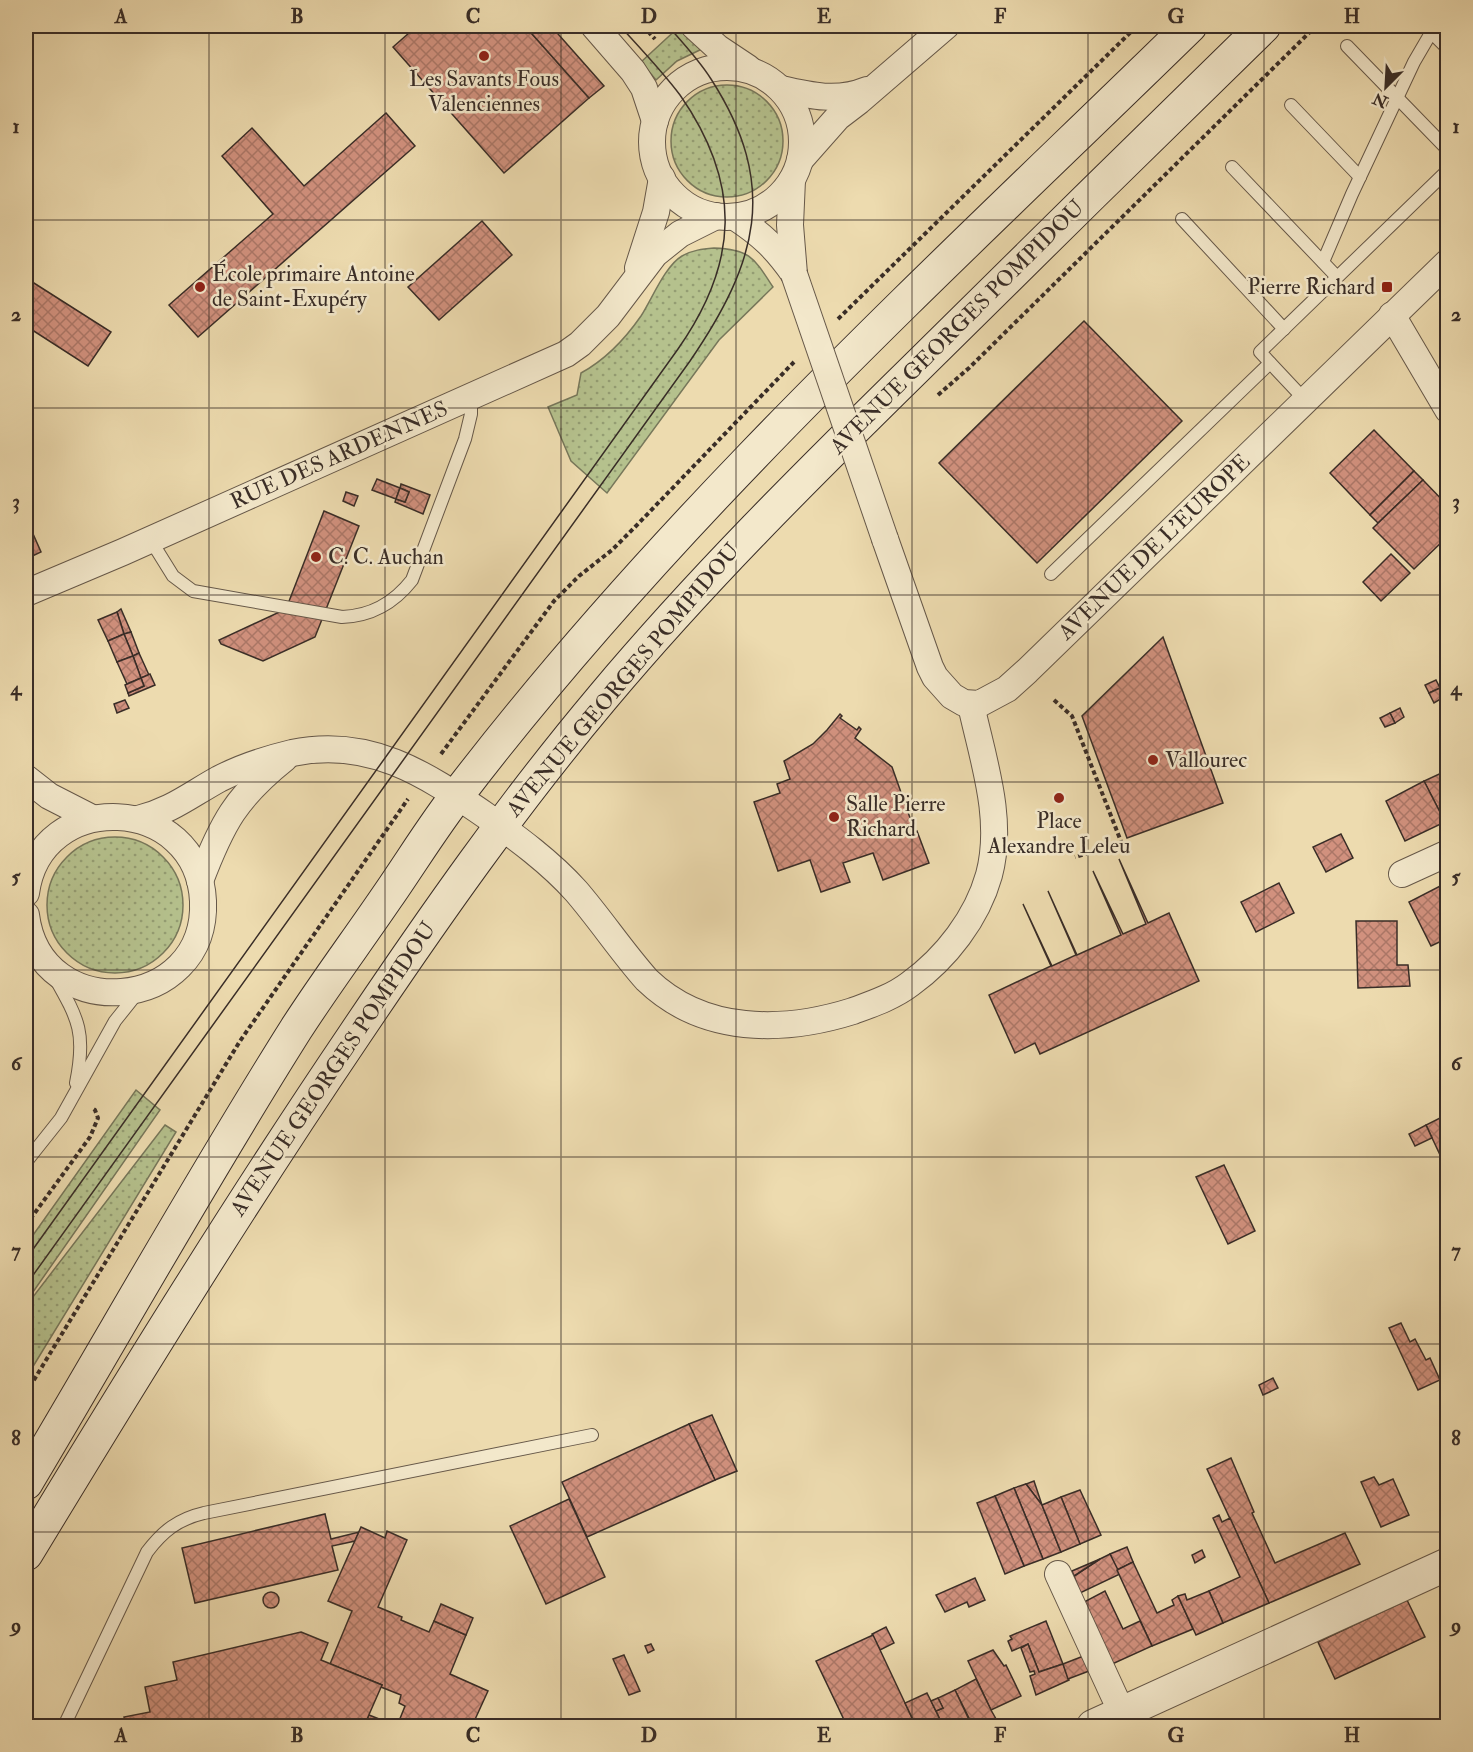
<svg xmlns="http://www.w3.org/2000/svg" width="1473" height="1752" viewBox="0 0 1473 1752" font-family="'IM FELL Double Pica',serif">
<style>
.grass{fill:url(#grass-dots);stroke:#77775a;stroke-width:1.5}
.building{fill:url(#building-cross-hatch);stroke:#392d27;stroke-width:1.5}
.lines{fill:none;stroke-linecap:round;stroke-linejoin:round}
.service-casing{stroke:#665849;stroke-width:14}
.minor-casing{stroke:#665849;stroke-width:28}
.tertiary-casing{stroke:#665849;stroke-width:34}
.secondary-casing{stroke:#392d27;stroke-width:35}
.path{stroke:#392d27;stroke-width:4;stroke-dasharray:4.5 3;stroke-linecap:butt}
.service{stroke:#f3e8cb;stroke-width:12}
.minor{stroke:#f3e8cb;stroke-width:26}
.tertiary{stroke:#f3e8cb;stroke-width:32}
.secondary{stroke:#f3e8cb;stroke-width:33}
.tram{stroke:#392d27;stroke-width:1.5}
.minor-bridge-casing{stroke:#665849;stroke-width:28;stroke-linecap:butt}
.minor-bridge{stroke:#f3e8cb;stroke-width:26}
.grid{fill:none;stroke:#392d27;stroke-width:1.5;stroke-opacity:0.55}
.poi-dot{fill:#8f2418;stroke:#f3e8cb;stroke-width:2}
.labels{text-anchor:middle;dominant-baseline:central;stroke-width:5;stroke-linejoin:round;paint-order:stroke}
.poi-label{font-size:22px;fill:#392d27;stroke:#f3e8cb;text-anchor:start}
.street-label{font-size:22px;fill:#392d27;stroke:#f3e8cb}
.neatline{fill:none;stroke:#392d27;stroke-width:2}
.grid-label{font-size:20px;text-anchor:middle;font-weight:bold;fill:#392d27}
</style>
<defs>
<pattern id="grass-dots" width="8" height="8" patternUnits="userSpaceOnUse" patternTransform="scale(1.5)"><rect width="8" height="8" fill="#b5c18d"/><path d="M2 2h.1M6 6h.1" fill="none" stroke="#949d73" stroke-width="1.8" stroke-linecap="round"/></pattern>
<pattern id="building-cross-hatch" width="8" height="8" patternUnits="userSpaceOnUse" patternTransform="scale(1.5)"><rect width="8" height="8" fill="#d1917e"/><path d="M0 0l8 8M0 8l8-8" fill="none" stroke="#ab7767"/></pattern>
</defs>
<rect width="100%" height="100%" fill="#eddbaf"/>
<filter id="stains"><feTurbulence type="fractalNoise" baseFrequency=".00333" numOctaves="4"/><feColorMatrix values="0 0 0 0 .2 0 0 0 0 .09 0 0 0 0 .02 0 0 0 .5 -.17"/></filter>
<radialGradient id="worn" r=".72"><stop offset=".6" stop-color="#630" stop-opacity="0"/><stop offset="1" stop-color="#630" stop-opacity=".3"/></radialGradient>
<g class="grass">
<path d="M680,26L702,49L677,61L656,80L641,62Z"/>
<circle cx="727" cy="141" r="56"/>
<path d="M714,248C750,249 754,258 773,287L719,340L607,493L571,461L548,407L577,395L581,373C605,360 625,339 641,316C652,299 665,266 682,256C692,250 703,249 714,248Z"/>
<circle cx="115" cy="905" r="68"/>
<path d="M136,1090L160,1110L26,1302V1245Z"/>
<path d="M165,1125L176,1132L26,1378V1306Z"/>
</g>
<g class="building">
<path d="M417,26H525L589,98L504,173L393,47Z"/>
<path d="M525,26H551L604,86L589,98Z"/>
<path d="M386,113L415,146L198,337L169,305L273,214L222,156L252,128L304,186Z"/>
<path d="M482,221L512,255L439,320L408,287Z"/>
<path d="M26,278L111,332L88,366L26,326Z"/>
<path d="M1084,321L1182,421L1037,563L939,463Z"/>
<path d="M1374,430L1414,471L1370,515L1330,473Z"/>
<path d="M1414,471L1423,480L1378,523L1370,515Z"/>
<path d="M377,479L400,488L396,499L372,490Z"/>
<path d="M1423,480L1448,506V536L1414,569L1373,528Z"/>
<path d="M401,484L430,495L423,514L395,502L396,499L405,502L409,492L400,488Z"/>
<path d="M400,488L409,492L405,502L396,499Z"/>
<path d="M346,492L358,496L354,506L343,501Z"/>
<path d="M324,511L359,526L315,637L263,661L221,644L219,640L286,609Z"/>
<path d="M26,518L41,552L26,559Z"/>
<path d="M1391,554L1410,573L1381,601L1363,582Z"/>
<path d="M121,609L131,632L124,634L117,612Z"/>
<path d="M117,612L124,634L108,641L98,620Z"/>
<path d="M131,632L139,653L133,656L124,634Z"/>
<path d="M124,634L133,656L117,662L108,641Z"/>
<path d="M1163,637L1223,803L1127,838L1082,716Z"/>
<path d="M139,653L149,675L141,678L133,656Z"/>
<path d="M133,656L141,678L127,684L117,662Z"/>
<path d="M150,674L155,685L129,696L128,693L144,686L141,678Z"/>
<path d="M141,678L144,686L128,693L125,685Z"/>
<path d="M1436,680L1440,688L1429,693L1425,685Z"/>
<path d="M1440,688L1444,697L1434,703L1429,693Z"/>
<path d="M125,700L129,708L117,713L114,704Z"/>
<path d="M1400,708L1404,717L1395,723L1390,713Z"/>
<path d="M1390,713L1395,723L1385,727L1380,718Z"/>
<path d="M840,714L842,716L840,718L857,730L859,727L861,729L855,738L892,767L915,832L917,831L929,863L883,880L873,853L843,863L850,882L821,892L810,860L778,871L754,802L780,793L777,784L790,779L784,761L813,744L827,730Z"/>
<path d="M1448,770V820L1445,822L1424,781Z"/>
<path d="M1424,781L1445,822L1405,841L1386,801Z"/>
<path d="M1341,834L1353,858L1326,872L1313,847Z"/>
<path d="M1119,859L1148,923L1169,913L1199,981L1040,1054L1035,1043L1015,1053L989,995L1051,966L1023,904L1052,966L1076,955L1048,891L1077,955L1121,935L1093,871L1123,934L1146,924Z"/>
<path d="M1448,882V938L1431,946L1409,902Z"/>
<path d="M1279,883L1294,913L1256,932L1241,902Z"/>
<path d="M1356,921H1397V965H1408L1410,986L1358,988Z"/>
<path d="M1448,1114V1153L1441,1157L1426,1125Z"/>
<path d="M1426,1125L1432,1138L1415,1146L1409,1134Z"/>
<path d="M1224,1165L1255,1231L1228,1244L1196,1177Z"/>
<path d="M1401,1323L1410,1342L1415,1339L1426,1360L1430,1358L1440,1380L1418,1390L1389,1328Z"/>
<path d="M1273,1378L1278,1388L1263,1395L1259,1385Z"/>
<path d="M712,1415L737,1471L715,1480L689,1424Z"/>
<path d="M689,1424L715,1480L587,1537L562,1482Z"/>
<path d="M1448,1428V1445L1441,1431Z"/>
<path d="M1231,1458L1254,1512L1252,1513L1275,1563L1345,1533L1360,1564L1269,1603L1207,1469Z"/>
<path d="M1374,1477L1379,1485L1393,1479L1409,1515L1381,1527L1361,1482Z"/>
<path d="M1034,1481L1042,1505L1026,1484Z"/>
<path d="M1026,1484L1042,1505L1061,1552L1043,1559L1014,1488Z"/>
<path d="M1014,1488L1043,1559L1024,1566L995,1496Z"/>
<path d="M1080,1490L1101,1535L1080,1544L1061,1497Z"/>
<path d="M995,1496L1024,1566L1005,1574L977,1503Z"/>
<path d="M1061,1497L1080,1544L1061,1552L1042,1505Z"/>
<path d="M569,1499L605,1577L546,1604L510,1526Z"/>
<path d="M325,1514L331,1539L359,1532L355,1541L332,1546L338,1570L195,1603L182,1548Z"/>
<path d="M1219,1515L1222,1522L1230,1518L1269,1603L1223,1623L1209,1591L1240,1577L1213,1518Z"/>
<path d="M361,1527L385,1538L387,1531L407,1540L378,1607L402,1617L401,1620L429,1632L434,1621L466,1635L450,1674L488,1691L472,1726H454L437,1719L434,1726H364L369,1715L397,1726L405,1706L399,1703L401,1695L381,1687L382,1685L330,1664L352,1611L328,1601Z"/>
<path d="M1127,1547L1133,1562L1117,1570L1110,1554Z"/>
<path d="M1202,1550L1205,1557L1195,1563L1192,1555Z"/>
<path d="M1110,1554L1120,1574L1080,1593L1074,1576L1100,1559Z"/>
<path d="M1100,1559L1074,1576L1072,1571Z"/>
<path d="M1133,1562L1157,1613L1174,1605L1172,1600L1178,1596L1193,1629L1152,1646L1117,1570Z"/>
<path d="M975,1578L985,1600L969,1607L967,1602L945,1612L936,1595Z"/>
<path d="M1105,1591L1123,1629L1140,1621L1152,1646L1110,1665L1084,1602Z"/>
<path d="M1209,1591L1223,1623L1196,1635L1178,1596L1185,1594L1187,1600Z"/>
<circle cx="271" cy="1600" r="8"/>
<path d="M1407,1600L1425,1637L1335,1679L1318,1642Z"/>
<path d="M441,1604L473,1618L466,1635L434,1621Z"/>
<path d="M1046,1621L1063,1664L1039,1672L1028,1644L1012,1651L1008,1641L1012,1639L1010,1636Z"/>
<path d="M886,1627L894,1643L880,1650L872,1634Z"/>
<path d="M301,1632L328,1643L321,1660L382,1685L364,1726H302L293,1723L278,1726H127L124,1717L150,1712L145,1687L177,1680L173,1662Z"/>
<path d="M873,1635L905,1703L916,1726H847L816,1661Z"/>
<path d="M651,1644L654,1650L648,1653L645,1646Z"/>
<path d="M1028,1644L1039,1672L1063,1664L1069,1680L1036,1695L1030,1676L1035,1674L1034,1671L1030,1672L1021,1648Z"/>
<path d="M993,1650L1004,1666L1006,1665L1021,1696L991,1710L968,1661Z"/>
<path d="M624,1655L640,1691L629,1695L613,1659Z"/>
<path d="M1086,1655L1090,1673L1089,1671L1068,1679L1063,1664Z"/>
<path d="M976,1679L991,1710L1000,1726H973L955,1690Z"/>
<path d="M955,1690L971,1724L966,1726H943L936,1711L943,1708L938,1698Z"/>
<path d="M927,1693L931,1701L943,1726H916L905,1703Z"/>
<path d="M938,1698L943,1708L936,1711L931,1701Z"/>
</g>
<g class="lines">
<defs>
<g id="service">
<path d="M1431,32L1448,49"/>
<path d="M1347,46L1448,150"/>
<path d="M1291,105L1360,177"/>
<path d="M1232,167L1337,277"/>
<path d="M1182,219L1284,329"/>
<path d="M1323,262L1352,194L1414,62L1435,26"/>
<path d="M1305,400L1260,352L1448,170"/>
<path d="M150,539L173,576L193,591L342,617C371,616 394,603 412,580L465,439L471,414V396"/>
<path d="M1051,574L1270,363"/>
<path d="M55,978C79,1020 86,1034 76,1083"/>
<path d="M26,1162L61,1118L115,1021L139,991"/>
<path d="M64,1726L147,1552C163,1531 178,1519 204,1513L592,1435"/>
</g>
<g id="minor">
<path d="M594,26L633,71L644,88L655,121"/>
<path d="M694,26L718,48L748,68"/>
<circle cx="727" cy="142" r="75"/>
<path d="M781,89C811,96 838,102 867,90"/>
<path d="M800,160L838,117L859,101L946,26"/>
<path d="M792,180L790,225L794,274"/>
<path d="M735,217C761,234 776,248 794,274"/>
<path d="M638,268L656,212L662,178"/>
<path d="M1392,315L1448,410"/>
<path d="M885,539L930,667L935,677L952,696L964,703L979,704L1007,689L1027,671L1448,262"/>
<path d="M26,593L123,552L566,354L580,344L608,316L655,254L680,234L716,216"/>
<path d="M26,778L49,796L92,818"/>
<path d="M138,819C171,811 190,795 219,779C242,767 267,759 292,753C369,737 424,773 485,815C517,838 550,862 576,891C601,920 622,952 647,980C703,1034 783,1033 853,1011C872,1004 893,997 910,984C946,958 977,918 989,875C1004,819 983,760 971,705"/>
<path d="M1402,874L1448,853"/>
<path d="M200,881C222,823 236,797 285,758"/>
<path d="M26,893C40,787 198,794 203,901C208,1013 40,1027 26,915"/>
<path d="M1058,1574L1122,1713"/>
</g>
<path id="tertiary" d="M1093,1726L1448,1564"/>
<g id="secondary">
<path d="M26,1483C116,1332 202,1178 296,1029C325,984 357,941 387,897C412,861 435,823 462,789C677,509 939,271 1190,26"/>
<path d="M26,1554C132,1379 240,1204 355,1034C433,918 512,805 602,698C700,581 808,474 917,367C1032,253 1148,139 1264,26"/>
</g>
</defs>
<use href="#service" class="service-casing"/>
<use href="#minor" class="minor-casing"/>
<use href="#tertiary" class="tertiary-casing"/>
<use href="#secondary" class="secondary-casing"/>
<g class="path">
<path d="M643,26L655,39"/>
<path d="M838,319L1137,26"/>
<path d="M938,395L969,368L1316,26"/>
<path d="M1054,700L1072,716L1122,844L1075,857"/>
<path d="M441,754L554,601L579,576L612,550L635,527L794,362"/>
<path d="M26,1225L90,1137L98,1118L95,1110L92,1108"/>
<path d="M26,1393L240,1041L408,799"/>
</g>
<use href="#service" class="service"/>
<use href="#minor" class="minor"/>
<use href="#tertiary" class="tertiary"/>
<use href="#secondary" class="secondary"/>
<g class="tram">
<path d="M26,1259L678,349C739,262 742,184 680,95C662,71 640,48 620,26"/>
<path d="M26,1285L690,361C757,263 780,186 711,79C699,60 683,43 668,26"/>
</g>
<defs>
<path id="minor-bridge" d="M794,274L885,539"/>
</defs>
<use href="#minor-bridge" class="minor-bridge-casing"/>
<use href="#minor-bridge" class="minor-bridge"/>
</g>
<path class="grid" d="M209,26V1726M385,26V1726M561,26V1726M736,26V1726M912,26V1726M1088,26V1726M1264,26V1726M26,220H1448M26,408H1448M26,595H1448M26,782H1448M26,970H1448M26,1157H1448M26,1344H1448M26,1532H1448"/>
<g class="poi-dot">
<circle cx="484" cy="56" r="6"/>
<circle cx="200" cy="287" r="6"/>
<rect x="1381" y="281" width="12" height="12" rx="3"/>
<circle cx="316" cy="557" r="6"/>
<circle cx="1153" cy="760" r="6"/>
<circle cx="1059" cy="798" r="6"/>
<circle cx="834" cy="817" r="6"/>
</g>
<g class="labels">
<g class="poi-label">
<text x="484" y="79" text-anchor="middle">Les Savants Fous<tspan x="484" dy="25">Valenciennes</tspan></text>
<text x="212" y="274">École primaire Antoine<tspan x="212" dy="25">de Saint-Exupéry</tspan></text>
<text x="1375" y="287" text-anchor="end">Pierre Richard</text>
<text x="328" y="557">C. C. Auchan</text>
<text x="1165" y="760">Vallourec</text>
<text x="846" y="804">Salle Pierre<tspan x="846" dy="25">Richard</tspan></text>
<text x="1059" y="821" text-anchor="middle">Place<tspan x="1059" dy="25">Alexandre Leleu</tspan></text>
</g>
<g class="street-label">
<text transform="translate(957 327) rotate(-45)">AVENUE GEORGES POMPIDOU</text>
<text transform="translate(339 455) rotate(-24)">RUE DES ARDENNES</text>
<text transform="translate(1154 547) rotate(-44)">AVENUE DE L'EUROPE</text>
<text transform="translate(623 680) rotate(-50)">AVENUE GEORGES POMPIDOU</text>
<text transform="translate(333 1069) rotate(-56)">AVENUE GEORGES POMPIDOU</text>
</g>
</g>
<rect width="1473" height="1752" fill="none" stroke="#eddbaf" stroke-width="66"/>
<g transform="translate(1386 87) rotate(204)" stroke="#f3e8cb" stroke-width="4.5" paint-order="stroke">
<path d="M0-4.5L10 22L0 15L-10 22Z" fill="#392d27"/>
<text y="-9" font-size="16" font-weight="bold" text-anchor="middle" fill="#392d27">N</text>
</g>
<rect x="33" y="33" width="1407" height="1686" class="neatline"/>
<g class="grid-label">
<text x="121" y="23">A</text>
<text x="297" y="23">B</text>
<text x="473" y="23">C</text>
<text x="649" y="23">D</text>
<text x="824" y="23">E</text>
<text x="1000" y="23">F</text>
<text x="1176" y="23">G</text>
<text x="1352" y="23">H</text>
<text x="16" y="133">1</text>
<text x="1456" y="133">1</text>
<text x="16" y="321">2</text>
<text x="1456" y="321">2</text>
<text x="16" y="508">3</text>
<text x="1456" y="508">3</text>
<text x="16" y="695">4</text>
<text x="1456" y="695">4</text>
<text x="16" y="883">5</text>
<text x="1456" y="883">5</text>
<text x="16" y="1070">6</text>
<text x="1456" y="1070">6</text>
<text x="16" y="1257">7</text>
<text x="1456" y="1257">7</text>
<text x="16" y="1445">8</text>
<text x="1456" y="1445">8</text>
<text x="16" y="1632">9</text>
<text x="1456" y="1632">9</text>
<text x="121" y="1742">A</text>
<text x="297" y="1742">B</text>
<text x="473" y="1742">C</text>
<text x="649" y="1742">D</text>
<text x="824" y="1742">E</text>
<text x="1000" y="1742">F</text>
<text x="1176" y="1742">G</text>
<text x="1352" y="1742">H</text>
</g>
<rect width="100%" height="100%" filter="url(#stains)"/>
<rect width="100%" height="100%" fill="url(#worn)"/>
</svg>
